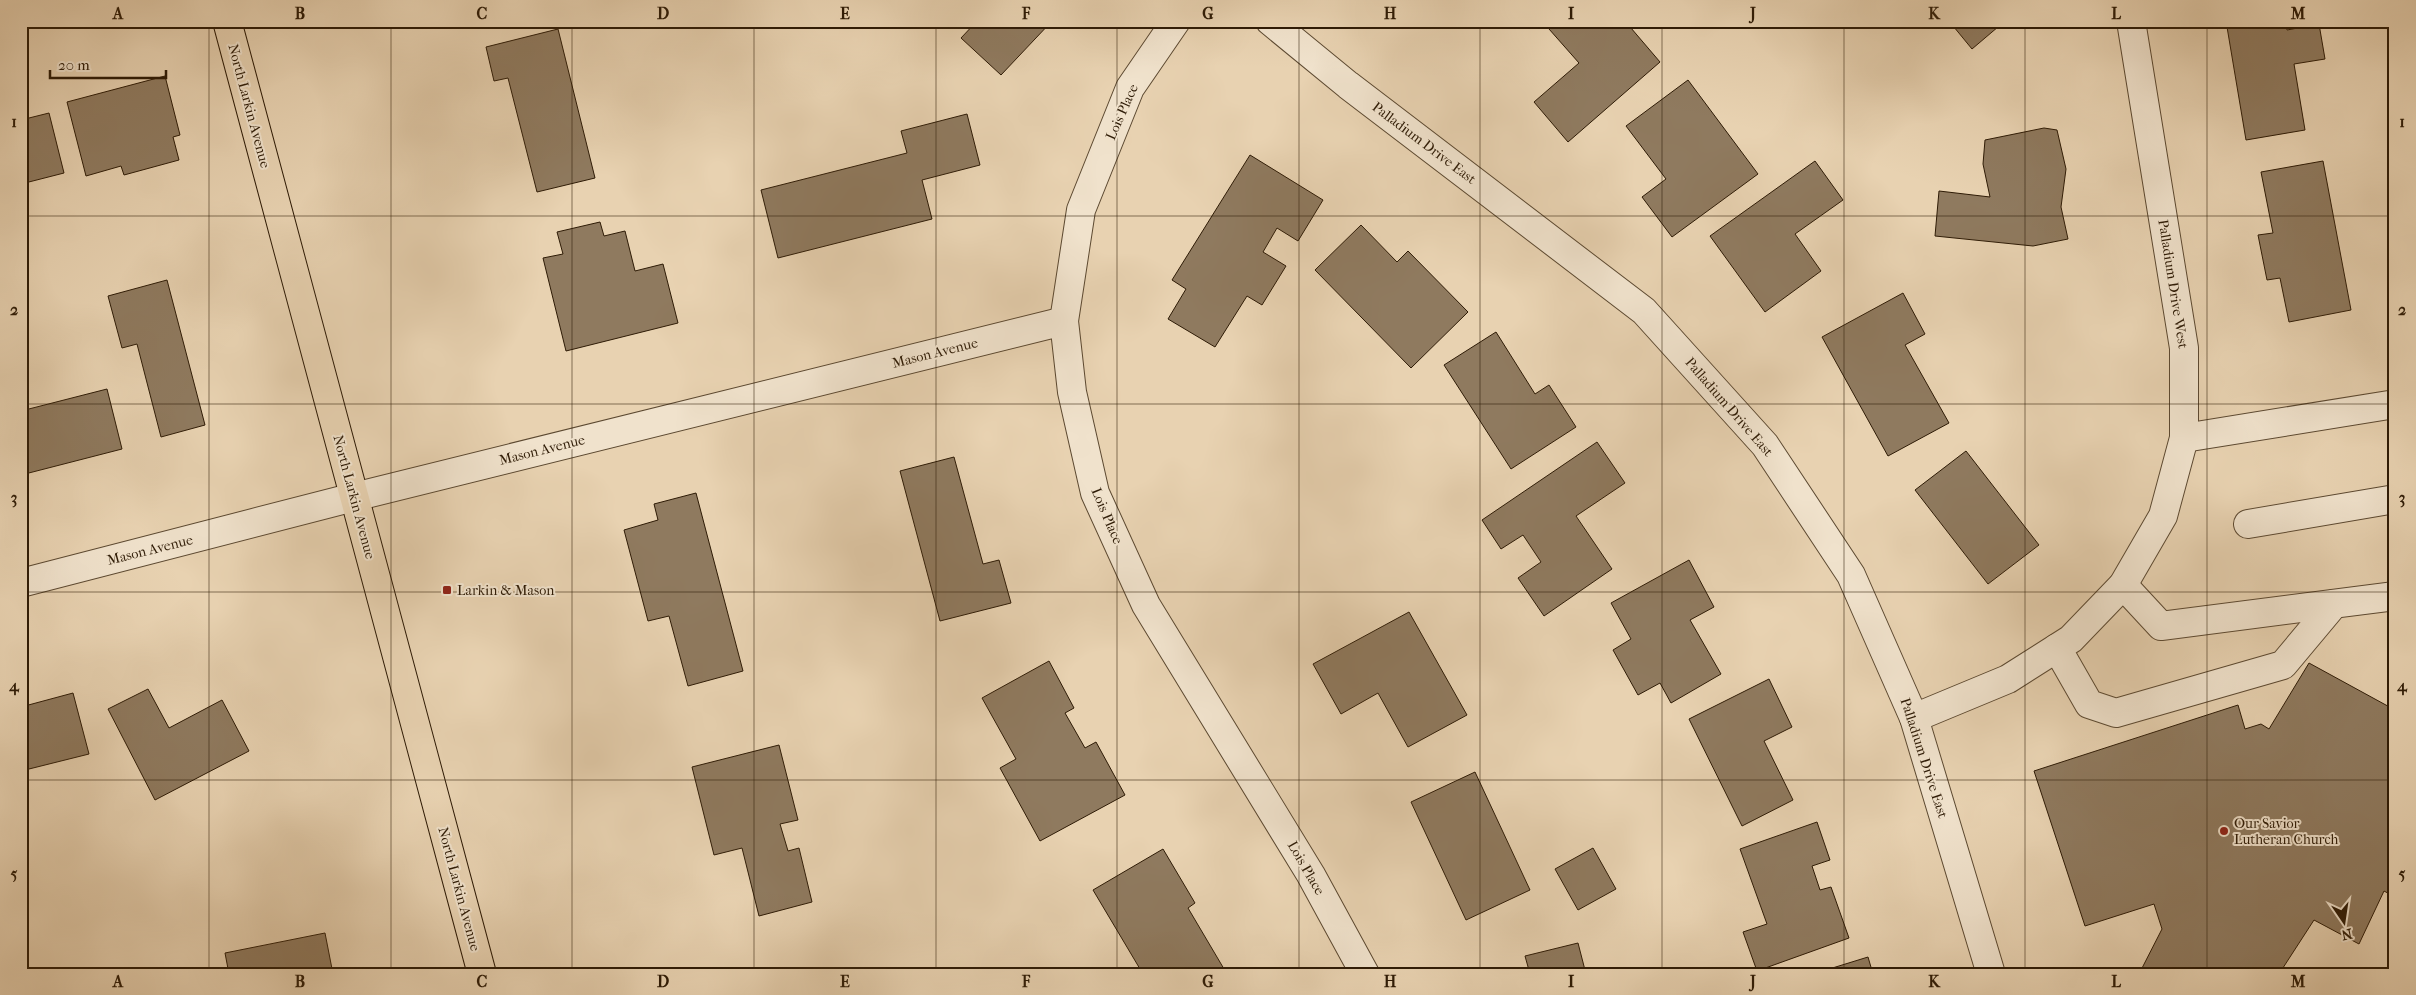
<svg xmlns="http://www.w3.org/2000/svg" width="2416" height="995" viewBox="0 0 2416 995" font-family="'IM FELL French Canon',serif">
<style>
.building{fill:#8f7a5f;stroke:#2e1b06}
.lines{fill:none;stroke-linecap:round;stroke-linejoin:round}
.minor-casing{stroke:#5c4931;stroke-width:30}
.major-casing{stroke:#2e1b06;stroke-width:30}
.minor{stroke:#f0e2cc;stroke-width:28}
.major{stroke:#e8d2b1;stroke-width:28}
.grid{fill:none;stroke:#2e1b06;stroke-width:1;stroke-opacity:0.55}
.poi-dot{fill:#8f2418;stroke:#f0e2cc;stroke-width:2}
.labels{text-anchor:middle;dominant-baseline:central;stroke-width:4;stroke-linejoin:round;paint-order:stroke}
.street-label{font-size:14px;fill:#2e1b06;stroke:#f0e2cc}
.poi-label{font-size:14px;fill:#2e1b06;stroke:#f0e2cc;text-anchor:start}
.neatline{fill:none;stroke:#2e1b06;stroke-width:2}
.grid-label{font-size:16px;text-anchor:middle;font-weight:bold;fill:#2e1b06}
</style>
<rect width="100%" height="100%" fill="#e8d2b1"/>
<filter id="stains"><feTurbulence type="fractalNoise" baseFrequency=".004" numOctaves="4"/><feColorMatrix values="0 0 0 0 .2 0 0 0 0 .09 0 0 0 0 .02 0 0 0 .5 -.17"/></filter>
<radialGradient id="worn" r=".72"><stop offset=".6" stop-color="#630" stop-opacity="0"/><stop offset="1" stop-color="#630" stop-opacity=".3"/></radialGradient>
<g class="building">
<path d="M977,21H1052L1001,75L961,38Z"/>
<path d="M1557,21H1625L1660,62L1568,142L1534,102L1579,63L1549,29Z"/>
<path d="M1949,21H2005L1972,49Z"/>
<path d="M2226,21H2286L2287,30L2319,24L2325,59L2294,64L2305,130L2246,140Z"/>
<path d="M558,29L595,178L537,192L508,78L494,81L486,47Z"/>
<path d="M165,76L180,135L173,137L179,160L124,175L121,166L86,176L67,102Z"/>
<path d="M1688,80L1758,174L1672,237L1642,197L1666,179L1626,126Z"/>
<path d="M49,113L64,173L21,184V120Z"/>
<path d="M967,114L980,165L922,180L932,219L778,258L761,190L907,153L901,131Z"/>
<path d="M2044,128L2057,130L2066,169L2061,207L2068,239L2033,246L1935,236L1939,191L1990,197L1983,164L1985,140Z"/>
<path d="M1250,155L1323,200L1298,241L1277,228L1263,252L1286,266L1262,305L1247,296L1215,347L1168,319L1186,289L1172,280Z"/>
<path d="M1815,161L1843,200L1795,234L1821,271L1765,312L1710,236Z"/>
<path d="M2323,161L2351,310L2289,322L2280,278L2267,280L2258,235L2273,233L2261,172Z"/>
<path d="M600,222L604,236L625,231L635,271L663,264L678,323L566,351L543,258L563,254L557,232Z"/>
<path d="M1361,225L1397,262L1408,251L1468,312L1411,368L1315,270Z"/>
<path d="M167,280L205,425L161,437L137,344L122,348L108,296Z"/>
<path d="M1903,293L1925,334L1905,345L1949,423L1888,456L1822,337Z"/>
<path d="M1496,332L1535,394L1549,385L1576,427L1511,469L1444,365Z"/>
<path d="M107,389L122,449L21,475V411Z"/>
<path d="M1597,442L1625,483L1576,516L1612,569L1544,616L1518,578L1541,562L1523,535L1501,549L1482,520Z"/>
<path d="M1966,451L2039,545L1988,584L1915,490Z"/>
<path d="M954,457L983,564L999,560L1011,603L940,621L900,471Z"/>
<path d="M696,493L743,671L688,686L669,616L648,621L624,530L658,520L654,504Z"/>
<path d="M1689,560L1714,607L1690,620L1721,674L1671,703L1660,683L1638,695L1613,650L1631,639L1611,603Z"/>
<path d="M1409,612L1467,715L1408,747L1378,693L1341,714L1313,664Z"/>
<path d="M1049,661L1074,708L1065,713L1085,748L1096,742L1125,795L1040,841L1000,768L1016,759L982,698Z"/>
<path d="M2309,663L2395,710V897L2384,891L2359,944L2314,920L2279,974H2139L2162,929L2154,904L2085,926L2034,771L2238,705L2245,729L2261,724L2269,729Z"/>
<path d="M1769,679L1792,727L1764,741L1793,800L1742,826L1689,719Z"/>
<path d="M148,689L169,728L222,700L249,751L155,800L108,709Z"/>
<path d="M73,693L89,754L21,771V707Z"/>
<path d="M779,745L798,820L780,824L788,851L799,848L812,902L759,916L742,848L714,855L692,767Z"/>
<path d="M1475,772L1530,890L1466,920L1411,802Z"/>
<path d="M1817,822L1830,860L1812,866L1820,890L1831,887L1849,938L1757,971L1743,932L1767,924L1740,849Z"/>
<path d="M1593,848L1616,889L1578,910L1555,869Z"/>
<path d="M1163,849L1195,903L1188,908L1227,974H1143L1093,890Z"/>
<path d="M325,933L333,974H229L225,953Z"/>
<path d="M1578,943L1586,974H1530L1525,956Z"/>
<path d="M1868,957L1873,974H1813Z"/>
</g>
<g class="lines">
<defs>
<g id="minor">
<path d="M1176,21L1130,88L1081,210L1064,321L1072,392L1095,493L1146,605L1311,875L1365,974"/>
<path d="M1270,21L1348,85L1644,311L1765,445L1851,575L1914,718L1991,974"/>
<path d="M2184,438L2395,404"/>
<path d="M2248,524L2395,499"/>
<path d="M21,583L354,497L1064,321"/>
<path d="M2123,585L2161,626L2395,596"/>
<path d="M2057,648L2089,704L2116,713L2283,665L2334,604"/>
<path d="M1914,718L2008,679L2071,639L2123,585L2163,516L2184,438V348L2131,21"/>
</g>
<path id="major" d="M227,21L482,974"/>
</defs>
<use href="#minor" class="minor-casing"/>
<use href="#major" class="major-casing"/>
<use href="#minor" class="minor"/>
<use href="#major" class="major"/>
</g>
<path class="grid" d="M209,21V974M391,21V974M572,21V974M754,21V974M936,21V974M1117,21V974M1299,21V974M1480,21V974M1662,21V974M1844,21V974M2025,21V974M2207,21V974M21,216H2395M21,404H2395M21,592H2395M21,780H2395"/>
<g class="poi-dot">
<rect x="442" y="585" width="10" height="10" rx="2.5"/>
<circle cx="2224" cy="831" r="5"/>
</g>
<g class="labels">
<g class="street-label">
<text transform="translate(249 106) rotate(75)">North Larkin Avenue</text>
<text transform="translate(1122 112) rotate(-66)">Lois Place</text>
<text transform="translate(1424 143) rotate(37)">Palladium Drive East</text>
<text transform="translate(2173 284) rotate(81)">Palladium Drive West</text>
<text transform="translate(935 353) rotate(-14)">Mason Avenue</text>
<text transform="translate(1729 407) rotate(49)">Palladium Drive East</text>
<text transform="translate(542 450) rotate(-14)">Mason Avenue</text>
<text transform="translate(354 497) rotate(75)">North Larkin Avenue</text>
<text transform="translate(1107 516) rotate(67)">Lois Place</text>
<text transform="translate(150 550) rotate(-14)">Mason Avenue</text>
<text transform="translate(1924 758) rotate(72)">Palladium Drive East</text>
<text transform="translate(1306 868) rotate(60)">Lois Place</text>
<text transform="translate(459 889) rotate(75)">North Larkin Avenue</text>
</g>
<g class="poi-label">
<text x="457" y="590">Larkin &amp; Mason</text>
<text x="2234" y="823">Our Savior<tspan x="2234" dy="16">Lutheran Church</tspan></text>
</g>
</g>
<rect width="2416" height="995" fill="none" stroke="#e8d2b1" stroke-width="55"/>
<g transform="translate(2344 922) rotate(167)" stroke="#f0e2cc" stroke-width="4" paint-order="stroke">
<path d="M0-4L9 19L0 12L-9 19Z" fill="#2e1b06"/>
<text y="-8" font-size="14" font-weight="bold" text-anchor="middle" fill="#2e1b06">N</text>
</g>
<path d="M50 70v8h116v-8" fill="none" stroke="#2e1b06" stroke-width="2.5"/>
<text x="58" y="70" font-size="15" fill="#2e1b06" stroke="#f0e2cc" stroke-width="4" paint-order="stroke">20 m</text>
<rect x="28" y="28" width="2360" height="940" class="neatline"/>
<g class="grid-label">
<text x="118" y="19">A</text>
<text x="300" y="19">B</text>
<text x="482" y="19">C</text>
<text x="663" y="19">D</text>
<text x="845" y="19">E</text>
<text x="1026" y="19">F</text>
<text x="1208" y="19">G</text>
<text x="1390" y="19">H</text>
<text x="1571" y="19">I</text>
<text x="1753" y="19">J</text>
<text x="1934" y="19">K</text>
<text x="2116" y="19">L</text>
<text x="2298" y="19">M</text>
<text x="14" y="127">1</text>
<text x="2402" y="127">1</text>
<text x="14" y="315">2</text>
<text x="2402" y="315">2</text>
<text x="14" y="503">3</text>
<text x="2402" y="503">3</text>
<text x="14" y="691">4</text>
<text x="2402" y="691">4</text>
<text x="14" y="879">5</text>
<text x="2402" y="879">5</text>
<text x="118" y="987">A</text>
<text x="300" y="987">B</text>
<text x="482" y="987">C</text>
<text x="663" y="987">D</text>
<text x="845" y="987">E</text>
<text x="1026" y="987">F</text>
<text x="1208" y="987">G</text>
<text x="1390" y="987">H</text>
<text x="1571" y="987">I</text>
<text x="1753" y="987">J</text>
<text x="1934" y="987">K</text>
<text x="2116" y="987">L</text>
<text x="2298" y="987">M</text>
</g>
<rect width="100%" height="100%" filter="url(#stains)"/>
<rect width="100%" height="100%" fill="url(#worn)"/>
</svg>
